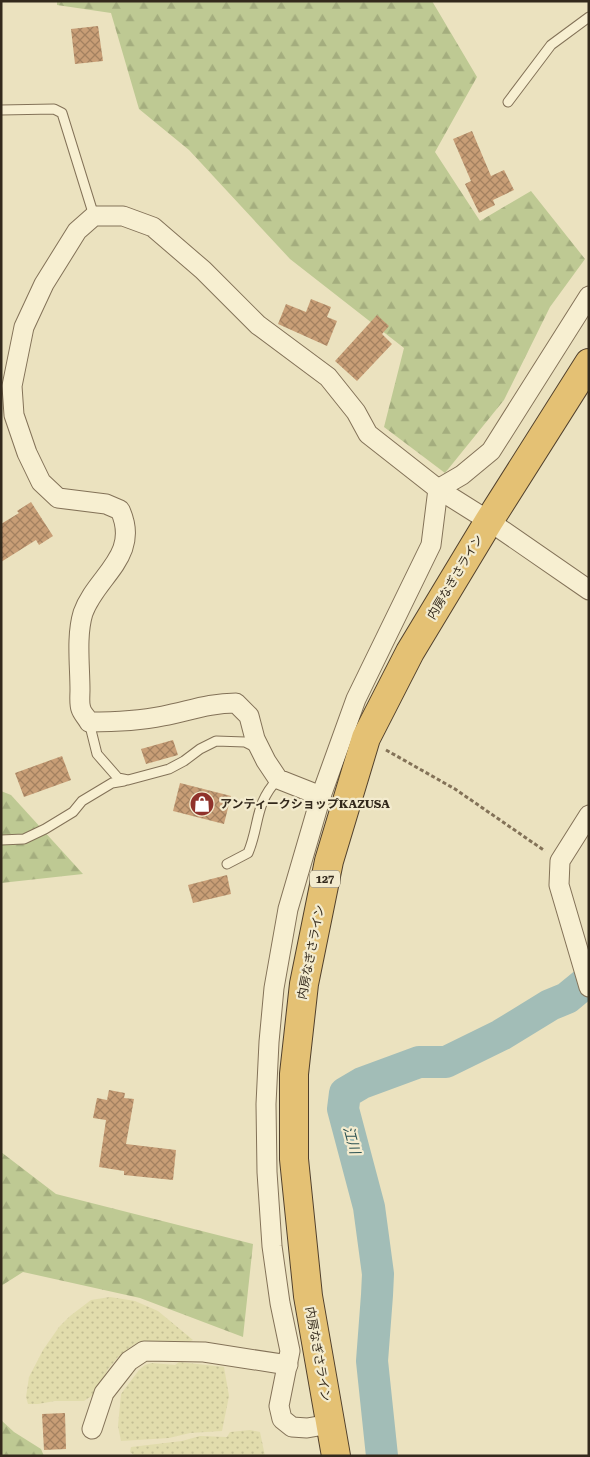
<svg xmlns="http://www.w3.org/2000/svg" width="590" height="1457" viewBox="0 0 590 1457" font-family="'Roboto Serif','Noto Sans JP',serif">
<style>
.farmland{fill:url(#farmland-dots)}
.forest{fill:url(#forest-firs)}
.lines{fill:none;stroke-linecap:round;stroke-linejoin:round}
.river{stroke:#a2bdb7;stroke-width:32}
.building{fill:url(#building-cross-hatch)}
.service-casing{stroke:#837258;stroke-width:11}
.minor-casing{stroke:#837258;stroke-width:21}
.trunk-casing{stroke:#51402c;stroke-width:30}
.path{stroke:#837258;stroke-width:3;stroke-dasharray:4 2.5;stroke-linecap:butt}
.service{stroke:#f7efd1;stroke-width:9}
.minor{stroke:#f7efd1;stroke-width:19}
.trunk{stroke:#e4c174;stroke-width:28}
.labels{text-anchor:middle;dominant-baseline:central;stroke-width:4.5;stroke-linejoin:round;paint-order:stroke}
.shield{fill:#f3ebce;stroke:#6d6351;stroke-width:1}
.shield-label{font-size:11px;font-weight:bold;fill:#33291c}
.street-label{font-size:12px;fill:#33291c;stroke:#f3ebce}
.poi-label{font-size:12px;font-weight:bold;fill:#33291c;stroke:#f3ebce;text-anchor:start}
.water-label{font-size:14px;font-style:italic;fill:#2c5252;stroke:#f3ebce}
</style>
<defs>
<pattern id="farmland-dots" width="8" height="8" patternUnits="userSpaceOnUse" patternTransform="scale(1.25)"><rect width="8" height="8" fill="#e1dcac"/><path d="M2 2h.1M6 6h.1" fill="none" stroke="#c2bd93" stroke-width="1.8" stroke-linecap="round"/></pattern>
<pattern id="forest-firs" width="22" height="20" patternUnits="userSpaceOnUse" patternTransform="scale(1.25)"><rect width="22" height="20" fill="#bec993"/><path d="M5 1l3.5 6h-7zM16 11l3.5 6h-7z" fill="#a4ad7e"/></pattern>
<pattern id="building-cross-hatch" width="8" height="8" patternUnits="userSpaceOnUse" patternTransform="scale(1.25)"><rect width="8" height="8" fill="#c89e76"/><path d="M0 0l8 8M0 8l8-8" fill="none" stroke="#a38160"/></pattern>
</defs>
<rect width="100%" height="100%" fill="#ebe2bf"/>
<g class="farmland">
<path d="M110,1297L135,1301L158,1311L193,1340L189,1342L141,1341L132,1346L118,1357L108,1369L96,1393L84,1401H55L38,1404H28L26,1397L29,1377L43,1350L59,1327L70,1316L91,1300Z"/>
<path d="M179,1362L224,1367L229,1396L222,1431L190,1433L169,1438L121,1441L118,1426L121,1394L139,1370L145,1365L152,1363L175,1365Z"/>
<path d="M250,1430L260,1432L265,1456H135L130,1452L131,1447L182,1441L200,1436L227,1437L230,1432Z"/>
</g>
<g class="forest">
<path d="M57,1H432L477,77L435,152L480,221L531,191L585,259L550,307L504,400L445,473L384,427L404,348L290,259L189,150L139,109L111,13L57,5Z"/>
<path d="M1,791L11,795L83,874L1,883Z"/>
<path d="M1,1152L56,1194L253,1244L243,1337L140,1298L23,1272L1,1286Z"/>
<path d="M1,1420L14,1432L41,1449L44,1456H1Z"/>
</g>
<g class="lines">
<path class="river" d="M382,1456L372,1361L377,1295L378,1274L369,1207L343,1109L345,1093L362,1083L419,1062H446L501,1035L550,1005L567,998L589,980"/>
</g>
<g class="building">
<path d="M98,26L103,61L75,64L71,29Z"/>
<path d="M472,131L491,176L504,170L514,190L493,200L495,205L479,213L465,184L471,181L453,139Z"/>
<path d="M311,299L331,307L327,317L337,321L327,346L278,324L286,304L306,312Z"/>
<path d="M377,315L389,326L382,334L392,344L357,381L335,361Z"/>
<path d="M31,502L53,536L39,545L36,540L1,562V524L19,513L17,511Z"/>
<path d="M173,740L178,755L146,764L141,749Z"/>
<path d="M62,756L71,780L24,797L15,773Z"/>
<path d="M180,783L231,796L224,824L173,811Z"/>
<path d="M227,875L231,894L193,903L188,885Z"/>
<path d="M109,1090L125,1093L124,1098L134,1099L126,1144L176,1150L173,1180L124,1175V1171L99,1167L106,1120L93,1118L97,1098L107,1100Z"/>
<path d="M65,1413L66,1449L44,1450L42,1414Z"/>
</g>
<g class="lines">
<defs>
<g id="service">
<path d="M508,102L551,45L589,17"/>
<path d="M1,110L54,109L62,113L94,216"/>
<path d="M89,722L97,754L118,778L128,780L169,769L184,761L200,749L216,741L245,742L255,747"/>
<path d="M1,840L24,839L45,829L73,812L82,801L112,783L124,781"/>
<path d="M227,864L248,853C260,825 254,804 278,779"/>
</g>
<g id="minor">
<path d="M321,796L278,779L266,761L255,739L249,716L236,703C209,703 189,711 163,716C139,721 114,722 89,722C87,718 82,713 81,709C79,704 80,696 80,690C80,666 76,636 83,613C96,576 141,556 120,510L106,504L58,498L41,482L27,453L14,415L12,386L24,327L44,284L77,231L94,216H123L153,227L203,270L258,325L328,377L356,412L368,434L438,489L489,521L589,590"/>
<path d="M589,815L560,861L559,885L589,987"/>
<path d="M330,1424L307,1428L292,1427L282,1419L279,1406L290,1351L280,1303L272,1246L267,1172L266,1104L269,1042L274,988L288,909L321,796L356,699L431,545L438,489L462,475L491,451L589,296"/>
<path d="M92,1429L104,1393L129,1361L144,1351L204,1352L288,1365"/>
</g>
<path id="trunk" d="M336,1456L308,1296L294,1159V1074L304,984L329,861L366,738L410,652L489,521L589,363"/>
</defs>
<use href="#service" class="service-casing"/>
<use href="#minor" class="minor-casing"/>
<use href="#trunk" class="trunk-casing"/>
<path class="path" d="M386,750L455,789L545,851"/>
<use href="#service" class="service"/>
<use href="#minor" class="minor"/>
<use href="#trunk" class="trunk"/>
</g>
<defs>
<symbol id="shop-disc" viewBox="-11 -11 22 22"><circle r="9.5" fill="#90322b" stroke="#f3ebce"/><path d="M-5-2.5h2.3a2.7 3.5 0 0 1 5.4 0H5L5.5 6h-11ZM-1.5-2.5h3a1.5 2.3 0 0 0-3 0Z" fill="#fff"/></symbol>
</defs>
<g fill-rule="evenodd">
<use href="#shop-disc" x="188" y="790" width="28" height="28"/>
</g>
<g class="labels">
<rect class="shield" x="310" y="870.5" width="30" height="17" rx="4"/>
<g class="shield-label">
<text x="325" y="879">127</text>
</g>
<g class="street-label">
<text transform="translate(455 577) rotate(-59)">内房なぎさライン</text>
<text transform="translate(311 952) rotate(-79)">内房なぎさライン</text>
<text transform="translate(318 1354) rotate(80)">内房なぎさライン</text>
</g>
<g class="poi-label">
<text x="220" y="804">アンティークショップKAZUSA</text>
</g>
<g class="water-label">
<text transform="translate(352 1140) rotate(75)">江川</text>
</g>
</g>
<rect width="590" height="1457" fill="none" stroke="#33291c" stroke-width="5"/>
</svg>
